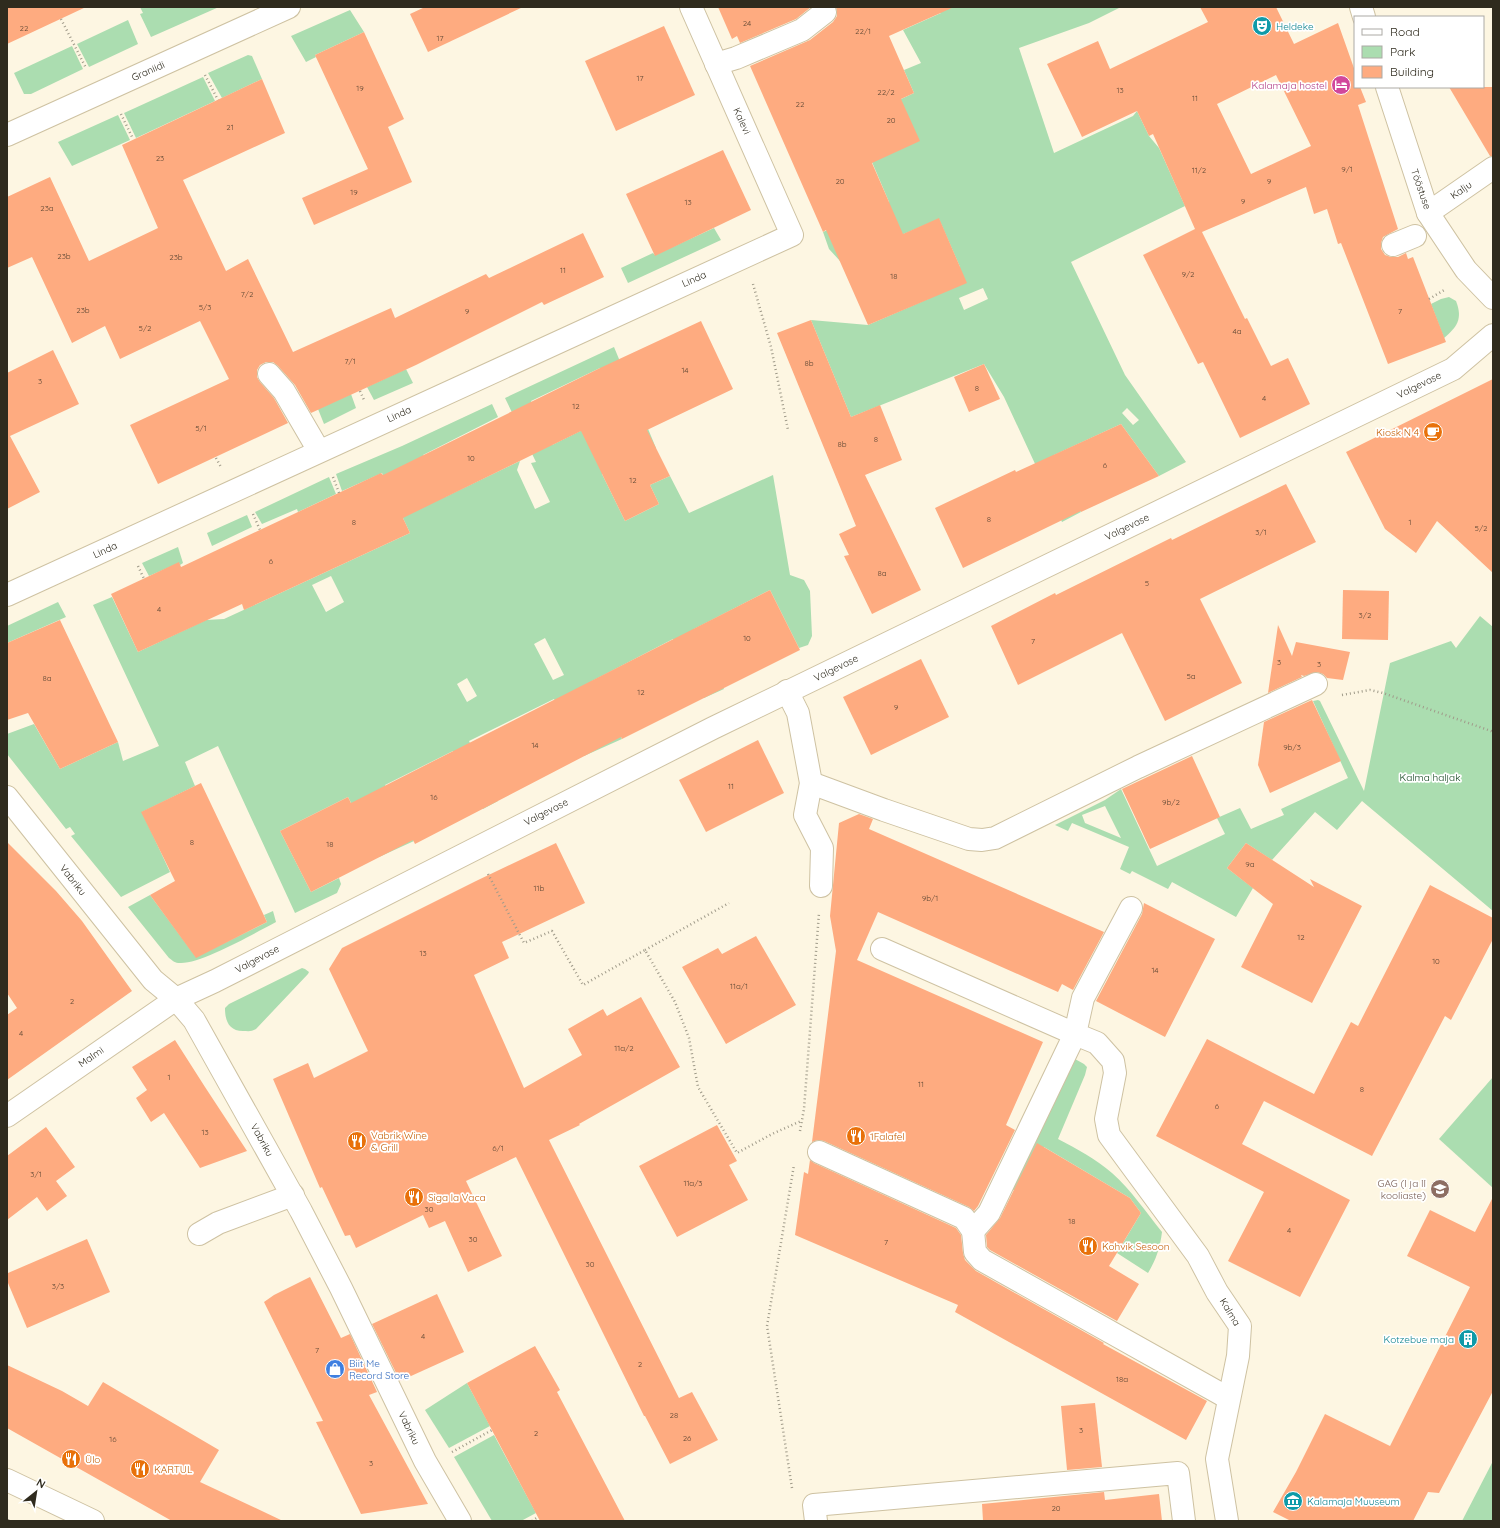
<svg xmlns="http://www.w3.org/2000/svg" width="1500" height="1528" viewBox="0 0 1500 1528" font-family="Quicksand,sans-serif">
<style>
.green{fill:#abddb0;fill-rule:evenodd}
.building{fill:#feab80;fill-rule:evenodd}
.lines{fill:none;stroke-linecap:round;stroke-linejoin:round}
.minor-casing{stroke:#cec2a2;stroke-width:24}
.path{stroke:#a09b8a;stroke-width:2.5;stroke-dasharray:1 3;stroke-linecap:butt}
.minor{stroke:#fff;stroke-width:22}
.tram{stroke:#928d7d;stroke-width:1}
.labels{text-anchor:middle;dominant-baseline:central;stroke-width:3.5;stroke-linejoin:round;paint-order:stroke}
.number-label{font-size:8px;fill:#634b36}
.culture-label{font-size:10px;fill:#0d838f;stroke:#fff;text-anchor:start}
.street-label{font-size:10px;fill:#2f2b1e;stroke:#fff}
.hotel-label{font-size:10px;fill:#b23c85;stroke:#fff;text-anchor:end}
.food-label{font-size:10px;fill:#c56008;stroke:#fff;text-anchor:start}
.park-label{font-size:10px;fill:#093e16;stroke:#fff}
.education-label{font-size:10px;fill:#785e54;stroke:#fff;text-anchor:end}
.shop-label{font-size:10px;fill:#366cbe;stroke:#fff;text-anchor:start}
</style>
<rect width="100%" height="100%" fill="#fdf6e2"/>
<g class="green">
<path d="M140,7H219L151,37L140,14L143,13Z"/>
<path d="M938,7H1121L1089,23L1019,48L1054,153L1133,116L1137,111L1149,136L1159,148L1185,206L1071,262L1125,375L1186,462L1159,476L1121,424L1054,455L1081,512L1062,522L1004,397L984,364L851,417L811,320L868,325L928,299L922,284L960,267L939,219L840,261L829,249L823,232L889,202L869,155V114L914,93L904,70L921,63L903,30L941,13ZM983,288L988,299L964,310L959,298ZM1127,408L1139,420L1133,425L1122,413Z"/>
<path d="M350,10L364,32L315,55L316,57L306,62L291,36Z"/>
<path d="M128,20L138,44L89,67L77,44Z"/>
<path d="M72,46L83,69L31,94H24L14,73Z"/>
<path d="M248,55L252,56L262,79L222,98L208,73Z"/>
<path d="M203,77L215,101L136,138L124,113Z"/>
<path d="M118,115L130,140L72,166L58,142Z"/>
<path d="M714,228L721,240L628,283L621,268L653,253L655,255Z"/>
<path d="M1449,297L1456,301C1463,319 1457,327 1444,338L1431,304L1441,299Z"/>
<path d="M614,347L656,448L602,474L625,521L659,504L650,485L670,476L689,513L773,475L790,575L804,580L810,591L812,636L808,645L799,648L770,590L694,629L724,689L704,698L673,639L592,681L622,739L584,756L554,699L469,741L498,801L483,809L453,751L385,785L414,841L379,857L348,797L280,831L311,892L339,878L341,884L337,893L295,913L218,746L185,762L195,786L142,812L170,872L121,897L71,836L75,834L70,827L66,829L7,754V734L34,724L60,769L118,742L123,761L159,746L93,605L112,597L138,652L206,620L224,619L410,533L382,473L342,491L336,474L402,446L492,404L498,417L423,455L445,497L520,461L517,470L535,509L550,502L531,463L536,462L505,398ZM600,368L621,411L552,445L531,401ZM331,576L344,602L326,612L312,585ZM545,638L564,675L553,680L534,644ZM467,678L477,696L467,702L457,684Z"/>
<path d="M406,369L413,383L374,400L367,387Z"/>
<path d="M351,394L356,408L324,424L318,409Z"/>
<path d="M329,477L336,494L298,512L297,509L262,524L255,512Z"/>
<path d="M247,515L252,527L212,546L207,533Z"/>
<path d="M178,547L183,563L180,565L179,563L149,576L142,563Z"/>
<path d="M58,602L66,617L7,643V626Z"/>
<path d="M1480,616L1493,627V911L1362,801L1337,830L1315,812L1272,860L1246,843L1227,868L1253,888L1236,917L1172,882L1168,889L1132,871L1130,874L1120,869L1129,847L1072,823L1068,831L1055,825L1105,800L1121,789L1157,866L1225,834L1217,818L1240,808L1251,829L1284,815L1281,809L1348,778L1313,701L1318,700L1320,701L1364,791L1390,663L1451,641L1456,648ZM1105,806L1121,838L1085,823L1082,815Z"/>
<path d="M150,895L196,957L267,922L264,915L273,911L276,922C255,933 201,964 180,963C175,963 173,961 169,958L128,907Z"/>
<path d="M302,968L305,969L309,972L308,974L256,1029C251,1032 248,1031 243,1031C229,1031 225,1021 225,1008L229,1004Z"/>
<path d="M1075,1059L1084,1064L1087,1067L1085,1075L1058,1139C1077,1149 1096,1159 1112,1173C1131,1190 1146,1212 1162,1232C1160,1248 1156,1260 1148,1273L1117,1253L1141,1213L1130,1198L1044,1147L1017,1192L1010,1188Z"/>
<path d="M1493,1077V1188L1439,1139Z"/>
<path d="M467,1383L490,1426L449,1448L425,1410Z"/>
<path d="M494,1435L536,1513L521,1521H492L454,1457Z"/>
<path d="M1493,1461V1521H1462Z"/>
</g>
<g class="building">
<path d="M7,7H86L7,44Z"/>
<path d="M425,7H523L428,52L410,14Z"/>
<path d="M718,7H811L796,19L740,43L737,36L732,39Z"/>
<path d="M836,7H954L889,36L914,93L901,99L920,141L872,163L903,234L939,218L967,283L868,325L826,230L823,232L750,66L810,40L833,22L837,16V11Z"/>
<path d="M1200,7H1276L1294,44L1338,23L1355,71V87H1360L1366,102L1358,105L1398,229L1383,237L1381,243V249L1385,255L1391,257H1398L1406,253L1408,259L1413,257L1446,342L1388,364L1341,243L1338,244L1327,209L1314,214L1306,187L1202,232L1245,319L1247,318L1271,366L1288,358L1310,404L1240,438L1203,362L1198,364L1143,255L1195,229L1153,134L1149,136L1137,111L1082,137L1047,64L1098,41L1110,69L1208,22ZM1276,75L1311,146L1251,174L1217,104Z"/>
<path d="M664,26L695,95L616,131L585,61Z"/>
<path d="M364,32L404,119L388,127L412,182L314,225L302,198L368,169L315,55Z"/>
<path d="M262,79L285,133L183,180L226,271L248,259L293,352L391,308L395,318L486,274L489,278L583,233L604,277L544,305L542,302L416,365L311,413L295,385L278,366L273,362H266L260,365L257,370V377L260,382L274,398L288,423L158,484L130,425L229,379L200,321L120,359L105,326L72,343L32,257L7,268V197L50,177L89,261L158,228L122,145Z"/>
<path d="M1449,87H1493V156H1490Z"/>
<path d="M723,150L751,210L655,256L626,194Z"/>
<path d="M811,320L851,417L880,405L902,460L865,475L921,590L872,614L844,556L849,555L839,534L856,526L777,333Z"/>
<path d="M701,321L733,389L647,430L670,476L650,485L659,504L625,521L581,431L403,518L410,533L244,610L242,604L138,652L111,594L179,562L181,567L381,473L383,475L600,368Z"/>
<path d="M53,350L79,404L10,436L40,492L7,509V373Z"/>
<path d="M984,364L1000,399L969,412L954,377Z"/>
<path d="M1493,379V573L1437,521L1416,553L1385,529L1346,452Z"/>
<path d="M1121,424L1159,476L1081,512V511L963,568L935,508L1015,470L1016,472Z"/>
<path d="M1286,484L1316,542L1200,599L1242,683L1165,721L1122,633L1018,685L991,626L1055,593L1056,595L1171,538L1172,540Z"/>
<path d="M770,590L800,650L622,739L621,737L415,844L413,840L311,892L280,831L348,797L351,803Z"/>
<path d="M1343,590L1389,591L1388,640L1342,639Z"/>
<path d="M60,620L118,742L60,769L28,713L7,720V643Z"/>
<path d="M1278,625L1292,656L1296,642L1350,652L1343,680L1327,678L1323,674L1317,672L1304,676L1301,675L1302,677L1268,693Z"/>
<path d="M921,659L949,717L871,755L843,697Z"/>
<path d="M1312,700L1341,761L1270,793L1258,765L1264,722Z"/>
<path d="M758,740L784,793L706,832L679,780Z"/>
<path d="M1192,756L1220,817L1150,849L1122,789Z"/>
<path d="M201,783L267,922L196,958L150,895L175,881L141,812Z"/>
<path d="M859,814L873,819L869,829L1104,932L1073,990L1062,984L1058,992L878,912L857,960L1043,1042L1006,1125L1015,1130L978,1206L974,1211L969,1207L824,1141L818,1140L812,1142L836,951L830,916L839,823Z"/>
<path d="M7,842L56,891L82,921L132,991L7,1080V1015L17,1008L7,993Z"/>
<path d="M556,843L585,903L502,942L509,958L474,975L524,1088L582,1055L568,1029L603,1009L607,1016L641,997L680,1067L579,1124L580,1125L549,1140L679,1398L692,1392L718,1440L670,1464L645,1416H644L516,1157L466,1181L502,1256L468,1272L445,1221L429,1228L423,1215L356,1248L350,1235L345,1236L322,1187L320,1188L273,1079L308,1063L314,1078L368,1051L329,969L342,948L476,881Z"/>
<path d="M1246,843L1314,887L1310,879L1362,906L1312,1003L1241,967L1273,904L1227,868Z"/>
<path d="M1430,885L1493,918V939L1451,1020L1445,1016L1372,1156L1264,1101L1242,1144L1350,1200L1300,1297L1228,1261L1264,1192L1156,1136L1207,1039L1314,1094L1351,1022L1358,1026Z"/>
<path d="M1144,903L1215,939L1165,1037L1096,1001L1142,914Z"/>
<path d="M756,936L796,1005L726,1044L682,967L718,948L722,954Z"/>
<path d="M175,1040L205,1087L247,1151L200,1168L164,1113L151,1122L136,1098L147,1090L132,1067Z"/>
<path d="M717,1125L737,1161L729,1165L748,1200L677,1237L639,1166Z"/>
<path d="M46,1127L75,1167L56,1181L67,1196L47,1211L37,1197L7,1220V1156Z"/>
<path d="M1037,1143L1130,1198L1141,1213L1109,1266L1139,1284L1117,1321L990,1250L987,1247L986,1235L1000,1218Z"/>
<path d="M810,1160L814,1163L956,1228L961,1235L963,1253L965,1260L976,1271L1104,1343L1103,1344L1207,1401L1186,1440L955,1312L958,1305L795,1235L804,1172L808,1174Z"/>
<path d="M1493,1197V1391L1439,1493L1428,1492L1413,1521H1291L1273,1512L1296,1472L1325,1414L1390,1446L1470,1287L1407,1256L1430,1210L1475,1232Z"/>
<path d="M87,1239L110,1292L27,1328L8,1283V1273Z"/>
<path d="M310,1277L341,1338L350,1334L377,1392L369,1395L428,1504L361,1514L316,1422L323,1421L264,1302L274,1295Z"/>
<path d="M437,1294L464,1352L400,1381L372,1324Z"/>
<path d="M535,1346L560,1390L557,1392L625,1521H540L467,1383Z"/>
<path d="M7,1365L62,1391L88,1406L103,1382L219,1450L200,1482L283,1521H172L7,1428Z"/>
<path d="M1095,1403L1102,1467L1067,1470L1061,1406Z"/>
<path d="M1104,1492L1105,1500L1159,1494L1162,1521H983L982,1504Z"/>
</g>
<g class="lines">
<defs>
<g id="minor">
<path d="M1361,7L1364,17"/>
<path d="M716,64L736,58L802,30L825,12"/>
<path d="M1387,87L1428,213L1466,270L1493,298"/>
<path d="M7,135L289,7"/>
<path d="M1428,213L1493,168"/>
<path d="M1393,245L1415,236"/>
<path d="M269,374L284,391L319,451"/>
<path d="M7,595L792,235L691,7"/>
<path d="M787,691L798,713L811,783L805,815L822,848L821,886"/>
<path d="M811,783L884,810L969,839L982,840L995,838L1138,767L1316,684"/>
<path d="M7,797L153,980L176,999L194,1020L301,1211L341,1288L425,1461L460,1521"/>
<path d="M1131,908L1083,998L1075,1034L1097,1043L1113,1061L1115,1073L1106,1119L1109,1135L1198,1256L1217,1292L1240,1326L1238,1356L1217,1459L1227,1521"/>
<path d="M882,949L1075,1034L989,1213L973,1231"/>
<path d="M7,1116L176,999L215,981L713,728L1453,369L1493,335"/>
<path d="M819,1152L964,1218L973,1231L975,1252L982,1260L1228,1398"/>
<path d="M199,1234L218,1223L293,1195"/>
<path d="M7,1480L93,1521"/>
<path d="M816,1521L814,1505L1178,1473L1184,1521"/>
</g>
</defs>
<use href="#minor" class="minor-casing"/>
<g class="path">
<path d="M61,19L86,68"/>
<path d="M205,75L218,100"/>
<path d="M121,114L133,139"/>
<path d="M753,284L771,347L788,430"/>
<path d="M1429,299L1446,289"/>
<path d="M360,391L364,400"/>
<path d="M216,458L221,467"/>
<path d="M333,477L339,493"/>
<path d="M253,514L260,530"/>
<path d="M138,566L144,579"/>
<path d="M1342,695L1370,690L1383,693L1491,731L1493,733"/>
<path d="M488,874L524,943L552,931L583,985L645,950L675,1002L689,1038L698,1087L737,1153L772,1134L801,1121"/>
<path d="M645,950L729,903"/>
<path d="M800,1131L804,1109L819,913"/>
<path d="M452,1452L492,1430"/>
<path d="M792,1488L767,1326L794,1165"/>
<path d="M532,1521L538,1517"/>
</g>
<use href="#minor" class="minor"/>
<path class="tram" d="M7,1519L11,1521"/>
</g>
<defs>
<symbol id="theatre-disc" viewBox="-11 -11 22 22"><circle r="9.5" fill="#0f9aa8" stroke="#fff"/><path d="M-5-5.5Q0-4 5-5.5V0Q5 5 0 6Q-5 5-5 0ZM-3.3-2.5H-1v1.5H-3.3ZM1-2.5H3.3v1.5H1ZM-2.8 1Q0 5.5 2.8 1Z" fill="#fff"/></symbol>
<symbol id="hotel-disc" viewBox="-11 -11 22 22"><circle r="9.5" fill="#d1479c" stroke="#fff"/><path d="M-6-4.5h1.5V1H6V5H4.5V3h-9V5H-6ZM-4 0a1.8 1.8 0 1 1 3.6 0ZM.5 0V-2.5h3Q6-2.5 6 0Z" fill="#fff"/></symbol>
<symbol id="cafe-disc" viewBox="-11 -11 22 22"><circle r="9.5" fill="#e8710a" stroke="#fff"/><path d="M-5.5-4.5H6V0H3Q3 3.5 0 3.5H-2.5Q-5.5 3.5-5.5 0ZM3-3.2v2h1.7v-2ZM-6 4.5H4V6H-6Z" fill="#fff"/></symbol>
<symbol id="restaurant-disc" viewBox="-11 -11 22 22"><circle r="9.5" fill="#e8710a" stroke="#fff"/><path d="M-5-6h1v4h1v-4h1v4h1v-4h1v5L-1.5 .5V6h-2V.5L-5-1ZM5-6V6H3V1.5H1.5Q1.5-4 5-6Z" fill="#fff"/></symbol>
<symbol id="school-disc" viewBox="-11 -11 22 22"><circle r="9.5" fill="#8d6e63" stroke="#fff"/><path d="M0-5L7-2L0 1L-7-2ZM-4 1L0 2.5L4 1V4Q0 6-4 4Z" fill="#fff"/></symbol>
<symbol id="building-disc" viewBox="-11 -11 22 22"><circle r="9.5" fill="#0f9aa8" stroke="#fff"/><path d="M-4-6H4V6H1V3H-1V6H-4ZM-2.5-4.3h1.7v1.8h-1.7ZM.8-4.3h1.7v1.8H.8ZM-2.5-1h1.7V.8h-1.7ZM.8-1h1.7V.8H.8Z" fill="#fff"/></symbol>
<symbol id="shop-disc" viewBox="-11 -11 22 22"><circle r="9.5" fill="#3f7fe0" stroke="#fff"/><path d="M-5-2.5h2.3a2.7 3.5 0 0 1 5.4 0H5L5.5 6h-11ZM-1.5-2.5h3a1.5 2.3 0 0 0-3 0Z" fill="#fff"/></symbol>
<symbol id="museum-disc" viewBox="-11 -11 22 22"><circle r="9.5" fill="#0f9aa8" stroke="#fff"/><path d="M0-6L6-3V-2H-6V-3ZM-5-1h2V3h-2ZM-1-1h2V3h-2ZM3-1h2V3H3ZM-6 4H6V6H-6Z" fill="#fff"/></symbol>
</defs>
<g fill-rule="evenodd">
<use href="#theatre-disc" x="1251" y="15" width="22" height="22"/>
<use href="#hotel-disc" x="1330" y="74" width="22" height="22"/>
<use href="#cafe-disc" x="1422" y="421" width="22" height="22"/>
<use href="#restaurant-disc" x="845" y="1125" width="22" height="22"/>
<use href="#restaurant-disc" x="346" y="1130" width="22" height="22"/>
<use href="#school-disc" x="1429" y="1178" width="22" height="22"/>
<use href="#restaurant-disc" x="403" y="1186" width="22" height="22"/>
<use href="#restaurant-disc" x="1077" y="1235" width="22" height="22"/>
<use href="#building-disc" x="1457" y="1328" width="22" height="22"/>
<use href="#shop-disc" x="324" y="1358" width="22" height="22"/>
<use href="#restaurant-disc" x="60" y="1448" width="22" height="22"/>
<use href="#restaurant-disc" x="129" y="1458" width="22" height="22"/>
<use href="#museum-disc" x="1282" y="1490" width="22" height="22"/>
</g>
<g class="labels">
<g class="number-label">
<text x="747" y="23">24</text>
<text x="24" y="28">22</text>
<text x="863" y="31">22/1</text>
<text x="440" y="38">17</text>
<text x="640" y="78">17</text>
<text x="360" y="88">19</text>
<text x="1120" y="90">13</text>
<text x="886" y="92">22/2</text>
<text x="1195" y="98">11</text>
<text x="800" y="104">22</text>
<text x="891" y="120">20</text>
<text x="230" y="127">21</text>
<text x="160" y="158">23</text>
<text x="1347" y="169">9/1</text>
<text x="1199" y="170">11/2</text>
<text x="840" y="181">20</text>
<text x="1269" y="181">9</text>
<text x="354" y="192">19</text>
<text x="1243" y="201">9</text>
<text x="688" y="202">13</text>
<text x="47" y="208">23a</text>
<text x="64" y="256">23b</text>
<text x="176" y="257">23b</text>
<text x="563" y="270">11</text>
<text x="1188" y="274">9/2</text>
<text x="894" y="276">18</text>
<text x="247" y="294">7/2</text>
<text x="205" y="307">5/3</text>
<text x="83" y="310">23b</text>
<text x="467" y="311">9</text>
<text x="1400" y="311">7</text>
<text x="145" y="328">5/2</text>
<text x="1237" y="331">4a</text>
<text x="350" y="361">7/1</text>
<text x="809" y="363">8b</text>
<text x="685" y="370">14</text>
<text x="40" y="381">3</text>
<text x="977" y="388">8</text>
<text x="1264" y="398">4</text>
<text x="576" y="406">12</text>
<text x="201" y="428">5/1</text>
<text x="876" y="439">8</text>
<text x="842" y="444">8b</text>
<text x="471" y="458">10</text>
<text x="1105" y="465">6</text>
<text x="633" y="480">12</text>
<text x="989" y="519">8</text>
<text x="354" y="522">8</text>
<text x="1410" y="522">1</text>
<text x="1481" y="528">5/2</text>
<text x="1261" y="532">3/1</text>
<text x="271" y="561">6</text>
<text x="882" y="573">8a</text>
<text x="1147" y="583">5</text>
<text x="159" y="609">4</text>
<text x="1365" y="615">3/2</text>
<text x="747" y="638">10</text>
<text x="1033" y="641">7</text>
<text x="1279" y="662">3</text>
<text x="1319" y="664">3</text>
<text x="1191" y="676">5a</text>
<text x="47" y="678">8a</text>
<text x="641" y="692">12</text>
<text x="896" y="707">9</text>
<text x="535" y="745">14</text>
<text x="1292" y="747">9b/3</text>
<text x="731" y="786">11</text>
<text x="434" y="797">16</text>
<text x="1171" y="802">9b/2</text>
<text x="192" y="842">8</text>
<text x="330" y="844">18</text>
<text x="1250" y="864">9a</text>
<text x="539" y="888">11b</text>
<text x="930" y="898">9b/1</text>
<text x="1301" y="937">12</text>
<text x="423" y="953">13</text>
<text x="1436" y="961">10</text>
<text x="1155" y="970">14</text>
<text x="739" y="986">11a/1</text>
<text x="72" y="1001">2</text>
<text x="21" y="1033">4</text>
<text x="624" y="1048">11a/2</text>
<text x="169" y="1077">1</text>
<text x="921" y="1084">11</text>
<text x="1362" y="1089">8</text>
<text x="1217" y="1106">6</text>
<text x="205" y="1132">13</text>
<text x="498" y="1148">6/1</text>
<text x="36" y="1174">3/1</text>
<text x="693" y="1183">11a/3</text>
<text x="429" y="1209">30</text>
<text x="1072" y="1221">18</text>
<text x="1289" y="1230">4</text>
<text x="473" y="1239">30</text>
<text x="886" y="1242">7</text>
<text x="590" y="1264">30</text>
<text x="58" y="1286">3/3</text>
<text x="423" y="1336">4</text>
<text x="317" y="1350">7</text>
<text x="640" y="1364">2</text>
<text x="1122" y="1379">18a</text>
<text x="674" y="1415">28</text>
<text x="1081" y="1430">3</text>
<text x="536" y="1433">2</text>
<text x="687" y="1438">26</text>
<text x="113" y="1439">16</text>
<text x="371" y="1463">3</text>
<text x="1056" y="1508">20</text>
</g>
<g class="culture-label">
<text x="1276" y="26">Heldeke</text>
<text x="1454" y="1339" text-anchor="end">Kotzebue maja</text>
<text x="1307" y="1501">Kalamaja Muuseum</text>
</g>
<g class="street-label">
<text transform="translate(148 71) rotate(-24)">Graniidi</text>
<text transform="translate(742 121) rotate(66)">Kalevi</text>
<text transform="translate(1421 189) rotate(71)">Tööstuse</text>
<text transform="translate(1461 190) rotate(-35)">Kalju</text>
<text transform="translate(694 279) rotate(-24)">Linda</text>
<text transform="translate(1419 385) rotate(-26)">Valgevase</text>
<text transform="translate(399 414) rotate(-25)">Linda</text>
<text transform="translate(1127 527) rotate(-26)">Valgevase</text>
<text transform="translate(105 550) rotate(-25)">Linda</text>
<text transform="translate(836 668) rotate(-26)">Valgevase</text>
<text transform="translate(546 812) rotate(-27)">Valgevase</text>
<text transform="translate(73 880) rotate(52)">Vabriku</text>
<text transform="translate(257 959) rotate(-28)">Valgevase</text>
<text transform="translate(91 1057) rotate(-35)">Malmi</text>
<text transform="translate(262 1140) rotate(61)">Vabriku</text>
<text transform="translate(1230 1312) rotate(59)">Kalma</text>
<text transform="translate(409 1428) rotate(64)">Vabriku</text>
</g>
<g class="hotel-label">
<text x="1327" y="85">Kalamaja hostel</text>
</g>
<g class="food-label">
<text x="1419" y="432" text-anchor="end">Kiosk N 4</text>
<text x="371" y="1135">Vabrik Wine<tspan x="371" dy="12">&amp; Grill</tspan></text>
<text x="870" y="1136">1Falafel</text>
<text x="428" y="1197">Siga la Vaca</text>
<text x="1102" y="1246">Kohvik Sesoon</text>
<text x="85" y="1459">Ülo</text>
<text x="154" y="1469">KARTUL</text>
</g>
<g class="park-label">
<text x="1430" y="777">Kalma haljak</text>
</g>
<g class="education-label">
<text x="1426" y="1183">GAG (I ja II<tspan x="1426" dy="12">kooliaste)</tspan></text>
</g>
<g class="shop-label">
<text x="349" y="1363">Biit Me<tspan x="349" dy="12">Record Store</tspan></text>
</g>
</g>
<rect width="1500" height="1528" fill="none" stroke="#2f2b1e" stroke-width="16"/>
<rect x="1354" y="16" width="130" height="72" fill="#ffffff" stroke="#acaaa5"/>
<rect x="1362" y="29" width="20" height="6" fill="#ffffff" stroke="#acaaa5"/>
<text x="1390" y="36" font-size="12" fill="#2f2b1e">Road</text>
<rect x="1362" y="46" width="20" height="12" fill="#abddb0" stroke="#acaaa5"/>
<text x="1390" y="56" font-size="12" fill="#2f2b1e">Park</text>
<rect x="1362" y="66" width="20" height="12" fill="#feab80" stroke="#acaaa5"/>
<text x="1390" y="76" font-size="12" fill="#2f2b1e">Building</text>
<g transform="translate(36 1492) rotate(30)" stroke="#ffffff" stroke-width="3" paint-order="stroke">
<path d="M0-3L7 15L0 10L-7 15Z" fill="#2f2b1e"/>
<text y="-6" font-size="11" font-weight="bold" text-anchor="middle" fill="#2f2b1e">N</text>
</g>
</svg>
